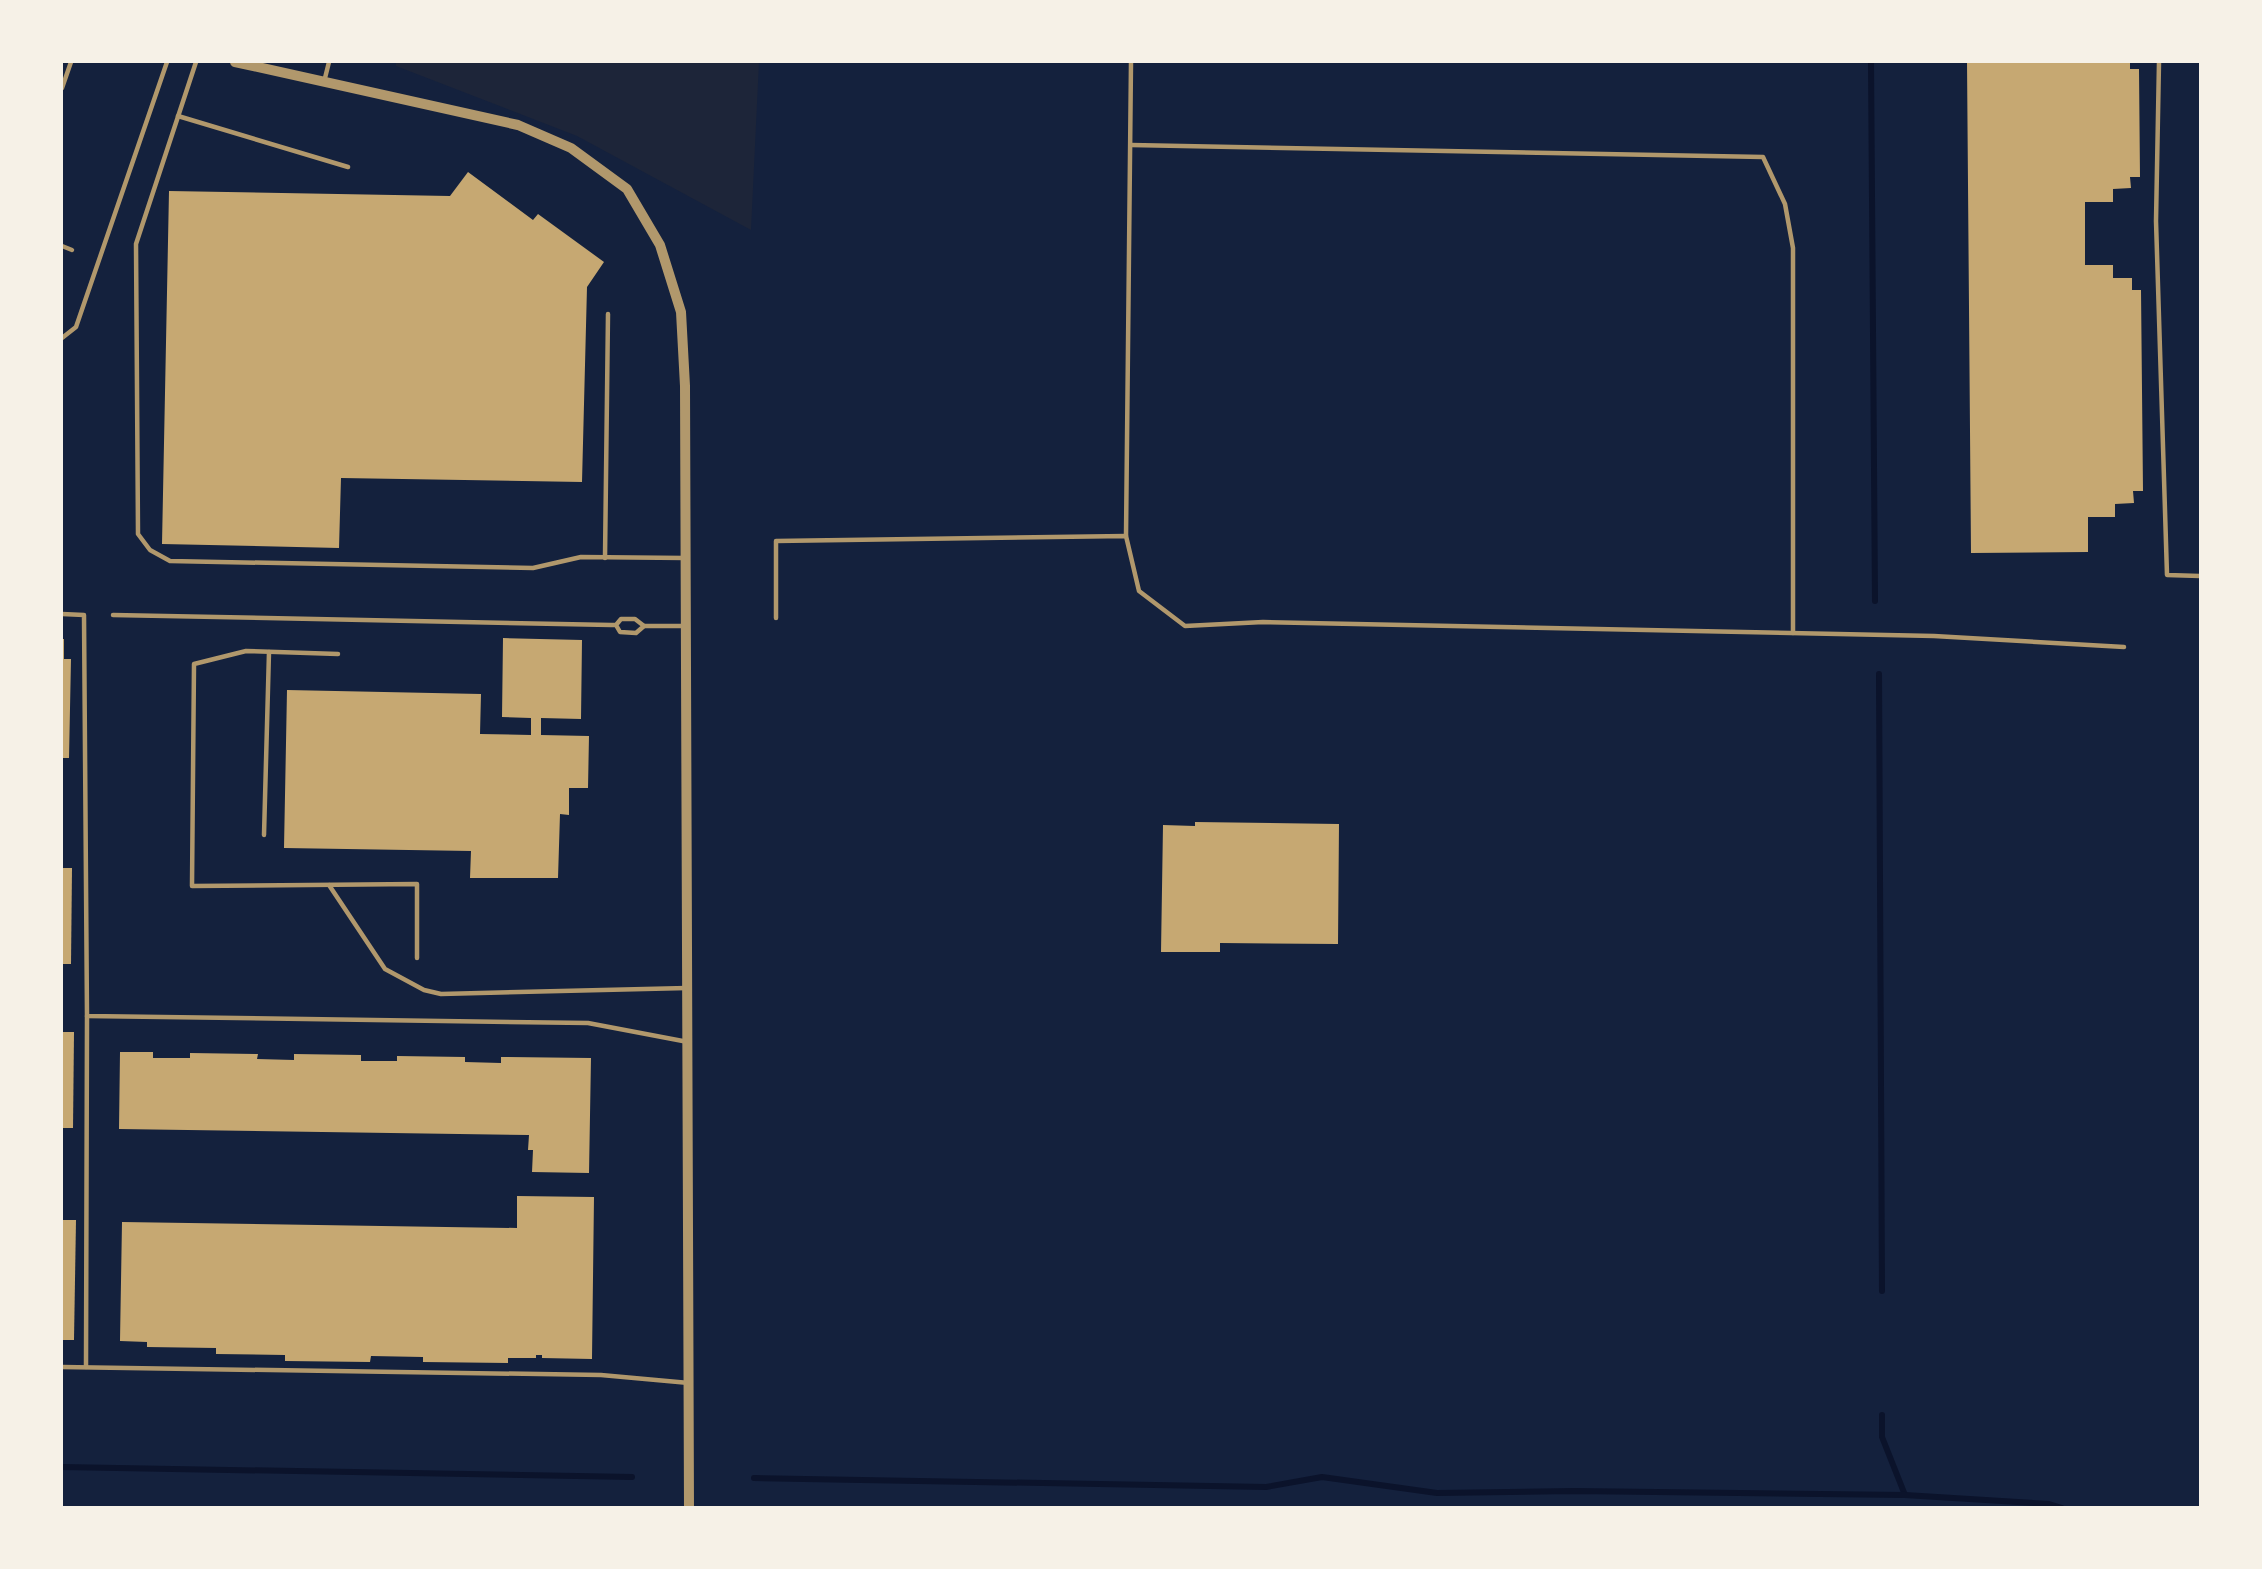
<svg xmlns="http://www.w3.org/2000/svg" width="2262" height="1569" viewBox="0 0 2262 1569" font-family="'Roboto Condensed',sans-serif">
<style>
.green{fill:#1d2539}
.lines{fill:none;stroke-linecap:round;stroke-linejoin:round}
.stream{stroke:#0b132b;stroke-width:6}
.building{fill:#c6a872}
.service{stroke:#b1986c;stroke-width:4.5}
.tertiary{stroke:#b1986c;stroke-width:10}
</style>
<rect width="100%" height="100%" fill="#14213d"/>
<path class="green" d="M396,62H759L751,230L577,136L396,66Z"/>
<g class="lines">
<g class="stream">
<path d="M1871,62L1875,601"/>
<path d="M1879,674L1882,1291"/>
<path d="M1882,1415V1437L1905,1495"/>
<path d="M62,1467L632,1477"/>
<path d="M754,1478L1266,1487L1322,1477L1437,1493L1574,1491L1905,1495L2049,1504L2062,1508"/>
</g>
</g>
<g class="building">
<path d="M1967,62H2130V69H2139L2140,177H2130L2131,188L2113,189V202H2085V265H2113V278H2132V290H2141L2143,491H2133L2134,503L2115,504V517H2088V552L1971,553Z"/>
<path d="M468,172L533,220L538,214L604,262L587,287L582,482L341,478L339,548L162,544L169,191L450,196Z"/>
<path d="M503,638L582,640L581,719L541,718V735L589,736L588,788H569V815L560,814L558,878H470L471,851L284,848L287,690L481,694L480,734L531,735V718L502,717Z"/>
<path d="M62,639H64V659H71L69,758H62Z"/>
<path d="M1195,822L1339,824L1338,944L1220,943V952H1161L1163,825L1195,826Z"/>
<path d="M62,868H72L71,964H62Z"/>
<path d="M62,1032H74L73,1128H62Z"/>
<path d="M120,1052H153V1058H190V1053L258,1054L257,1059L294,1060V1054L361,1055V1061H397V1056L465,1057V1062L501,1063V1057L591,1058L589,1173L532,1172L533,1150H528L529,1135L119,1129Z"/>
<path d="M517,1196L594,1197L592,1359L542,1358V1355H536V1358H508V1363L423,1362V1357L371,1356L370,1362L285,1361V1355L216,1354V1348L147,1347V1342L120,1341L122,1222L517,1228Z"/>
<path d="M62,1220H76L74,1340H62Z"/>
</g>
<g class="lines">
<g class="service">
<path d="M196,62L136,244L138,534L150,550L170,561L533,568L581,557L685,558"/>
<path d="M2159,62L2156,221L2167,575L2200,576"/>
<path d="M324,82L329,62"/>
<path d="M62,88L71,62"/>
<path d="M178,116L348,167"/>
<path d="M1131,145L1763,157L1785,204L1793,248V633"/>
<path d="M62,246L72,250"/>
<path d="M62,338L76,327L167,62"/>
<path d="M1126,536L1131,62"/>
<path d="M605,558L608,314"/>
<path d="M62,614L84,615L87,1016L588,1023L688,1042"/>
<path d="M113,615L611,625H616L621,619H635L644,626L636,633L620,632L616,625"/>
<path d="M776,618V541L1126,536L1139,591L1185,626L1263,622L1934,636L2124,647"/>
<path d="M644,626H686"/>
<path d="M338,654L246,651L194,664L192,886L417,884V958"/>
<path d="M264,835L269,652"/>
<path d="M329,885L385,969L424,990L441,994L687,988"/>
<path d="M62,1367L601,1375L689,1383"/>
<path d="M86,1367L87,1016"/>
</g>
<path class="tertiary" d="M235,62L518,125L571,148L627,189L660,245L681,312L685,386L689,1508"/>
</g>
<rect width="2262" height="1569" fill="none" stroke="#f6f1e7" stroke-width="126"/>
</svg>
